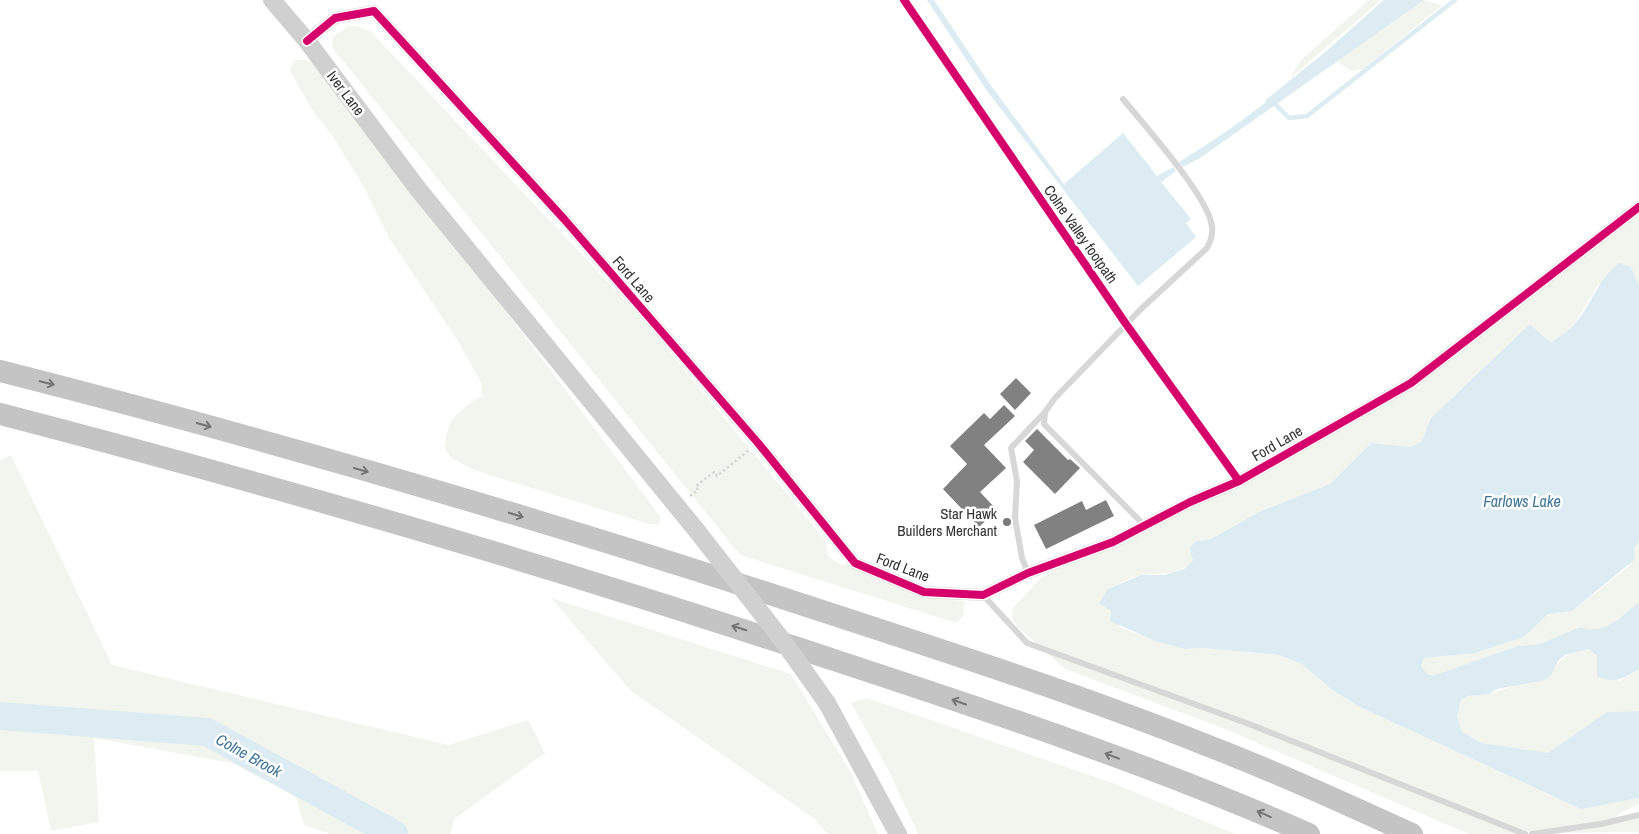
<svg xmlns="http://www.w3.org/2000/svg" width="1639" height="834" viewBox="0 0 1639 834" font-family="'Archivo Narrow',sans-serif">
<style>
.green{fill:#f1f5ed}
.water{fill:#ddebf3}
.lines{fill:none;stroke-linecap:round;stroke-linejoin:round}
.stream{stroke:#ddebf3;stroke-width:4.5}
.river{stroke:#ddebf3;stroke-width:28}
.building{fill:#818181}
.path{stroke:#d6d6d6;stroke-width:2.5;stroke-dasharray:2.5 2.5;stroke-linecap:butt}
.service{stroke:#d7d7d7;stroke-width:6}
.minor{stroke:#d7d7d7;stroke-width:12}
.secondary{stroke:#d0d0d0;stroke-width:18}
.motorway{stroke:#c4c4c4;stroke-width:22}
.secondary-bridge{stroke:#d0d0d0;stroke-width:18}
.cycleway-casing{stroke:#fff;stroke-width:11}
.cycleway{stroke:#d6006c;stroke-width:8}
.oneway{stroke:#747474}
.poi-dot{fill:#7a7a7a;stroke:#fff;stroke-width:2}
.labels{text-anchor:middle;dominant-baseline:central;stroke-width:5;stroke-linejoin:round;paint-order:stroke}
.street-label{font-size:15px;fill:#333;stroke:#fff}
.poi-label{font-size:15px;fill:#333;stroke:#fff;text-anchor:end}
.water-label{font-size:16px;font-style:italic;fill:#3f7597;stroke:#fff}
</style>
<rect width="100%" height="100%" fill="#fff"/>
<g class="green">
<path d="M1369,0H1381L1289,79L1302,59Z"/>
<path d="M1424,0L1442,5L1363,69L1351,71L1337,61Z"/>
<path d="M349,26H357L370,31L639,315L825,540L828,556L841,565L854,563L952,600L965,601L963,616L957,623L740,555L332,47L333,37Z"/>
<path d="M294,60H306L317,66C433,216 549,366 661,518L658,524H649L477,471L452,459L445,449C447,418 457,412 482,396V384L456,338L390,239L364,187L331,134L312,110L290,70Z"/>
<path d="M1639,210V286L1631,267L1598,285L1573,326L1551,343L1530,324L1431,418L1421,442L1410,447L1371,443L1330,484L1261,511L1209,540L1195,541L1193,560C1175,577 1163,572 1141,575C1131,577 1118,585 1108,589L1111,611L1120,627L1155,641L1185,649L1202,648L1278,655L1302,664L1332,690L1362,708L1581,809L1639,798V804L1617,815L1625,821L1639,818V832L1469,834L1225,729L1065,669L1018,627L1012,618L1013,608L1041,578L1055,570L1098,554L1411,385Z"/>
<path d="M11,455L112,665L448,745L528,720L545,753L454,819L450,834H330L304,825L296,797L232,763L94,738L99,822L51,831L38,771H0V461Z"/>
<path d="M1637,539L1639,540V602C1619,618 1607,635 1580,627L1540,644L1518,646L1433,677L1427,674L1421,666L1424,658L1475,653L1524,637L1548,614L1572,611L1628,567Z"/>
<path d="M551,598L791,674L850,771L878,834H828L815,819L631,691Z"/>
<path d="M1589,649L1597,656V676L1620,681L1639,669V711L1607,712L1548,753L1482,743L1462,732L1457,717L1461,700L1468,696L1489,694L1552,674C1560,655 1570,653 1589,649Z"/>
<path d="M867,698L1115,784L1235,834H918L888,769L851,703Z"/>
</g>
<g class="water">
<path d="M927,0H934L992,87L1064,184L1123,133L1157,176L1173,167L1176,171L1161,182L1191,219L1186,223L1196,237L1138,286L987,91Z"/>
<path d="M1387,0H1424L1200,158L1183,167L1179,162C1254,117 1322,59 1387,0Z"/>
<path d="M1619,263L1631,267L1639,286V540L1634,549L1635,559L1572,611L1548,614L1524,637L1475,653L1424,658L1421,666L1427,674L1433,676L1518,646L1540,644L1580,627C1607,635 1619,618 1639,602V669C1624,678 1614,685 1597,676V656L1589,649L1565,655L1558,661L1552,674L1545,680L1497,689L1489,694L1468,696L1461,700L1457,717L1462,732L1482,743L1548,753L1607,712L1639,711V798L1581,809L1362,708L1332,690L1302,664L1279,655L1202,648L1185,649L1155,641L1110,621L1111,611L1099,603L1108,589L1141,575H1164L1184,569L1193,560L1190,549L1195,541L1209,540L1261,511L1330,484L1371,443L1410,447L1421,442L1431,418L1530,324L1551,343C1558,337 1567,332 1573,326C1591,307 1596,281 1619,263Z"/>
</g>
<g class="lines">
<g class="stream">
<path d="M1268,101L1330,51L1387,0"/>
<path d="M1272,101L1289,118L1307,116L1455,0"/>
</g>
<path class="river" d="M0,716L207,732L394,834"/>
</g>
<g class="building">
<path d="M1016,378L1031,393L1015,410L1000,394Z"/>
<path d="M1004,405L1015,416L984,445L1006,468L980,492L997,510L979,527L943,489L967,464L950,446L984,413L990,419Z"/>
<path d="M1037,429L1068,460L1070,459L1080,468L1055,494L1023,462L1034,450L1025,441Z"/>
<path d="M1106,500L1114,516L1046,549L1034,525L1082,501L1086,510Z"/>
</g>
<g class="lines">
<path class="path" d="M690,496L698,490L696,486L714,472L717,476L748,451"/>
<g class="service">
<path d="M1123,99C1144,125 1208,196 1212,226C1213,234 1211,241 1207,248L1141,309L1055,398L1045,412L1044,424L1145,526"/>
<path d="M1028,573L1022,558L1015,518L1017,481L1011,448L1045,412"/>
<path d="M983,595L1027,643L1249,724L1525,834"/>
<path d="M1532,834L1601,824L1639,815"/>
</g>
<path class="minor" d="M307,41L335,18L374,11L564,219L758,443L855,563L924,592L983,595L1028,573L1113,542L1190,502L1239,481L1411,383L1639,207"/>
<g class="secondary">
<path d="M272,0L307,41L418,189L697,531"/>
<path d="M827,703L898,834"/>
</g>
<g class="motorway">
<path d="M0,371C256,436 510,510 761,591C910,640 1060,687 1206,745C1276,772 1344,803 1412,834"/>
<path d="M0,414C277,486 551,566 822,656C986,710 1151,764 1309,834"/>
</g>
<path class="secondary-bridge" d="M697,531L783,641L827,703"/>
<defs>
<g id="cycleway">
<path d="M904,0L1126,324L1239,481"/>
<path d="M307,41L335,18L374,11L564,219L758,443L855,563L924,592L983,595L1028,573L1113,542L1190,502L1239,481L1411,383L1639,207"/>
</g>
</defs>
<use href="#cycleway" class="cycleway-casing"/>
<use href="#cycleway" class="cycleway"/>
</g>
<defs><path id="oneway-shaft" d="M-6 0H5M1.5-3L5.5 0L1.5 3" fill="none" stroke-width="1.6" stroke-linecap="round" stroke-linejoin="round" transform="scale(1.25)"/></defs>
<g class="oneway">
<use href="#oneway-shaft" transform="translate(47 383) rotate(14)"/>
<use href="#oneway-shaft" transform="translate(204 425) rotate(16)"/>
<use href="#oneway-shaft" transform="translate(361 470) rotate(16)"/>
<use href="#oneway-shaft" transform="translate(516 515) rotate(17)"/>
<use href="#oneway-shaft" transform="translate(739 628) rotate(-162)"/>
<use href="#oneway-shaft" transform="translate(959 702) rotate(-161)"/>
<use href="#oneway-shaft" transform="translate(1112 756) rotate(-159)"/>
<use href="#oneway-shaft" transform="translate(1264 814) rotate(-156)"/>
</g>
<circle class="poi-dot" cx="1007" cy="522" r="5"/>
<g class="labels">
<g class="street-label">
<text transform="translate(346 93) rotate(53)">Iver Lane</text>
<text transform="translate(1081 234) rotate(55)">Colne Valley footpath</text>
<text transform="translate(634 279) rotate(49)">Ford Lane</text>
<text transform="translate(1277 443) rotate(-30)">Ford Lane</text>
<text transform="translate(903 567) rotate(21)">Ford Lane</text>
</g>
<g class="poi-label">
<text x="997" y="513">Star Hawk<tspan x="997" dy="17">Builders Merchant</tspan></text>
</g>
<g class="water-label">
<text x="1522" y="501">Farlows Lake</text>
<text transform="translate(249 755) rotate(29)">Colne Brook</text>
</g>
</g>
</svg>
